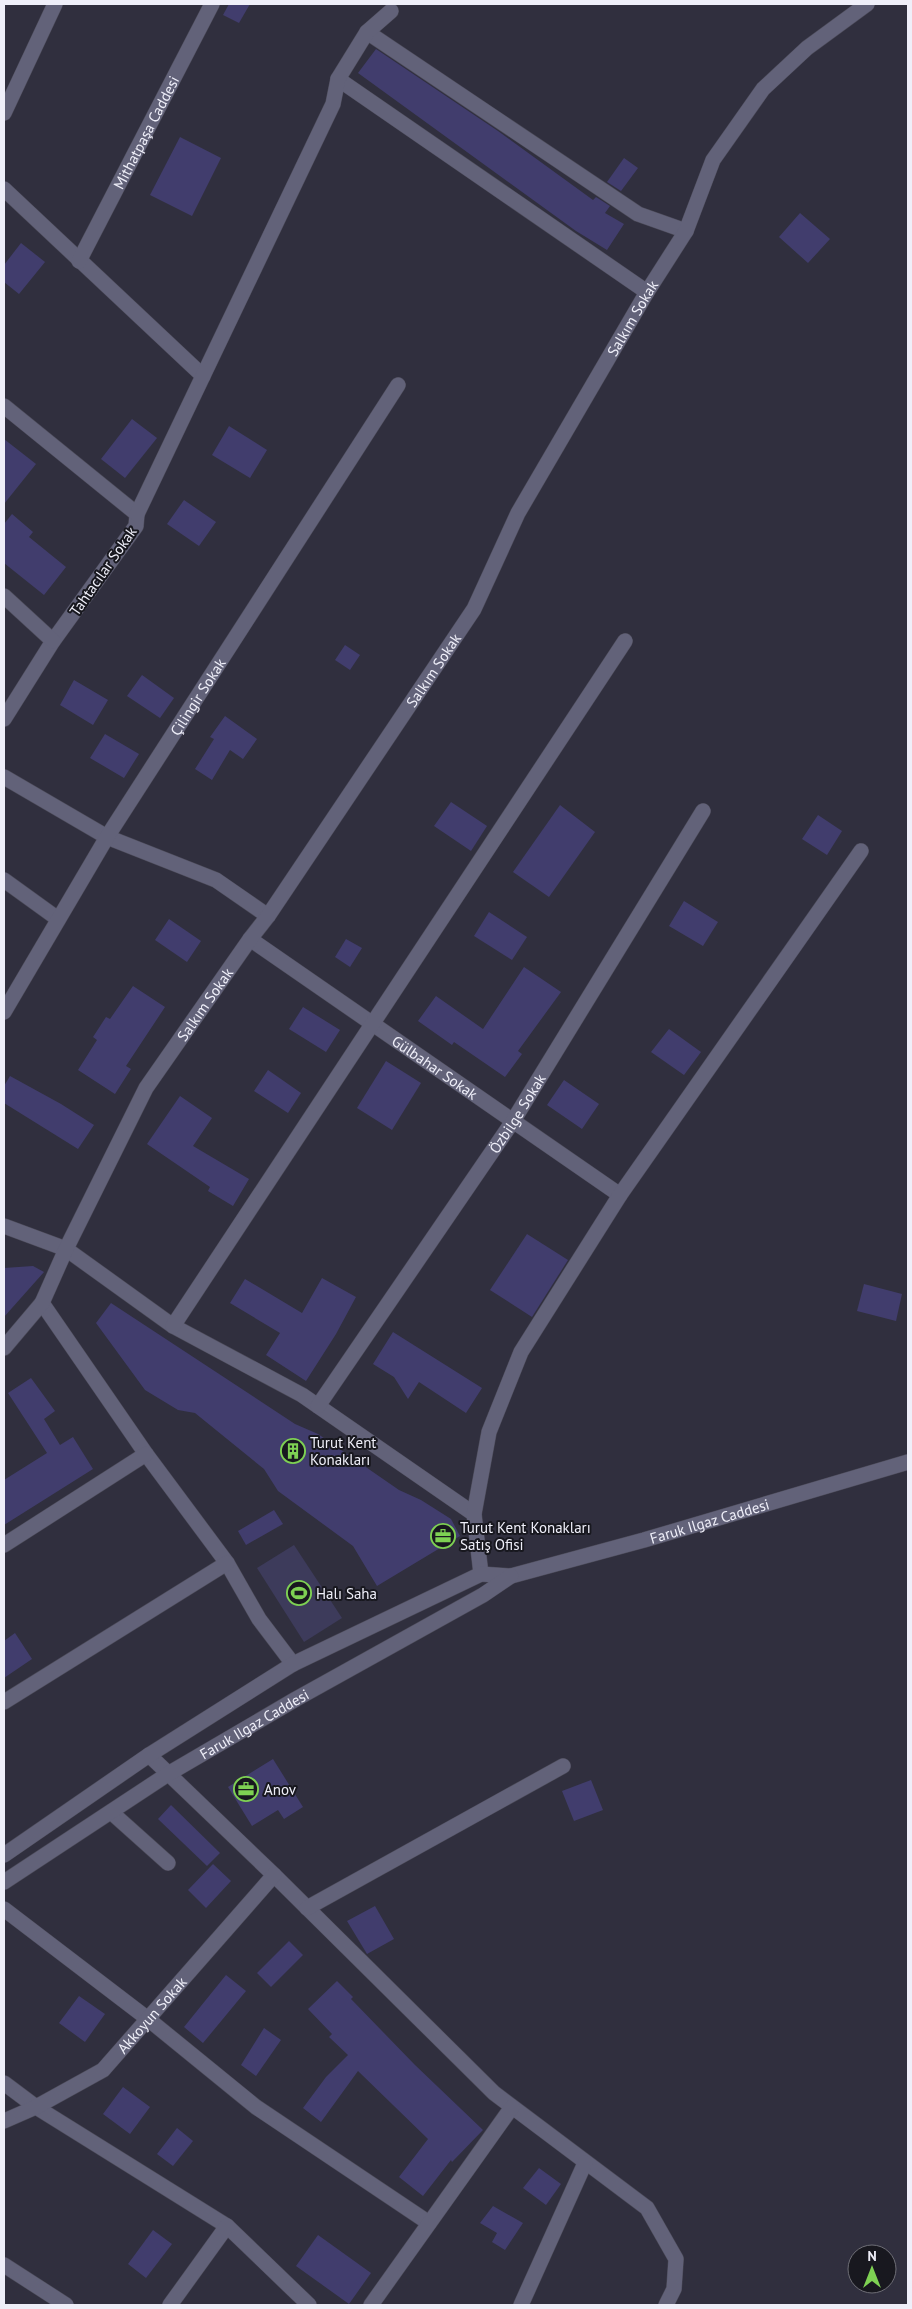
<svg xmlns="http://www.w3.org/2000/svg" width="912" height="2309" viewBox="0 0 912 2309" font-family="'PT Sans',sans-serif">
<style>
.green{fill:#3d3b5b}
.building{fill:#413d6d}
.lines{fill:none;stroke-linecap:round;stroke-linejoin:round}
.minor-casing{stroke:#4b4a58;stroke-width:16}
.minor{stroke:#626279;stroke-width:15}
.labels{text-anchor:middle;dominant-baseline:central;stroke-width:4;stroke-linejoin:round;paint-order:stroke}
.street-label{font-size:15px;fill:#efeff9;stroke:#18181f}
.poi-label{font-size:15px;fill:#efeff9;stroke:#18181f;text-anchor:start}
</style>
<rect width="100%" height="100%" fill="#302f3e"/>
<path class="green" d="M294,1545L342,1618L304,1642L257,1568Z"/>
<g class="building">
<path d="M229,4H250L239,23L223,15Z"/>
<path d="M376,49L498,131L593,200L596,197L610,206L605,213L624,224L607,250L576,231L358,73Z"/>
<path d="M180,137L221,158L192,216L150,195Z"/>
<path d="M624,158L638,168L621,191L607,182Z"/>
<path d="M800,213L830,239L808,263L779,237Z"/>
<path d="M21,243L45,262L19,294L4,282V265Z"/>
<path d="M132,419L157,438L125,478L101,459Z"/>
<path d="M229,426L267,450L250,478L212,455Z"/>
<path d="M4,439L36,464L4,504Z"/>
<path d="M184,500L216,522L199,546L167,524Z"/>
<path d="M12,514L33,532L29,537L66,567L44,595L4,563V524Z"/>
<path d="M345,645L360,655L350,670L335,660Z"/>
<path d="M142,675L174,698L160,718L127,696Z"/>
<path d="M74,680L108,700L93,725L60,705Z"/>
<path d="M225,716L257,739L243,759L230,750L212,780L195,769L214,739L210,737Z"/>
<path d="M105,734L139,754L124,778L90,758Z"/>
<path d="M451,802L487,826L471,851L434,826Z"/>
<path d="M560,805L595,832L549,897L513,872Z"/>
<path d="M818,815L842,831L827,855L802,839Z"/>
<path d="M684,901L718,922L703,946L669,926Z"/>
<path d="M489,912L527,937L512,960L474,936Z"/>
<path d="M169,919L201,941L187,962L155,940Z"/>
<path d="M346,939L362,948L350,967L335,957Z"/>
<path d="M524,967L561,992L518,1051L522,1054L505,1077L454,1042L452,1045L418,1021L436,996L483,1029Z"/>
<path d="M133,986L165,1007L126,1066L131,1069L115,1094L78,1070L97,1040L93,1037L106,1017L110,1019Z"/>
<path d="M303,1007L340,1030L326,1052L289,1029Z"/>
<path d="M669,1029L701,1052L684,1075L651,1052Z"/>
<path d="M386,1061L421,1083L392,1130L357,1108Z"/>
<path d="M268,1070L301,1093L288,1113L254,1091Z"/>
<path d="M10,1076L61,1104L94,1125L78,1149L4,1103V1086Z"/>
<path d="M564,1080L599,1104L582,1129L547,1105Z"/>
<path d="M180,1096L212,1118L193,1146L249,1179L233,1206L208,1191L210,1187L147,1144Z"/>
<path d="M527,1234L568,1260L532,1317L490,1290Z"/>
<path d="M33,1266L44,1272L4,1317V1268Z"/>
<path d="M322,1278L356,1297L336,1334L306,1381L266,1355L280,1333L230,1303L245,1279L302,1313Z"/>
<path d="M864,1284L902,1294L896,1321L857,1311Z"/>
<path d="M111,1303L295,1424L318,1434L399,1490L421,1500L451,1519L460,1536L377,1586L353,1546L278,1491L264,1469L195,1413L178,1410L145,1390L96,1323Z"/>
<path d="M393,1332L482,1388L466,1413L419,1382L408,1399L394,1377L373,1364Z"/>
<path d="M31,1378L55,1411L44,1419L60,1445L73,1437L93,1469L4,1525V1480L47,1453L8,1393Z"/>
<path d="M274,1510L283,1524L246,1545L238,1531Z"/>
<path d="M15,1633L32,1659L4,1678V1641Z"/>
<path d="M273,1759L303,1807L284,1819L278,1810L252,1826L228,1787Z"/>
<path d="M591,1780L603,1810L574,1821L562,1791Z"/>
<path d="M171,1805L220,1853L207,1866L158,1819Z"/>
<path d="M213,1864L231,1881L206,1908L188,1890Z"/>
<path d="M375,1906L394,1939L367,1954L347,1921Z"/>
<path d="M289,1941L303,1955L271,1987L257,1973Z"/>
<path d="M226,1975L246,1991L203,2043L184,2027Z"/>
<path d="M337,1981L353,1997L351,1999L415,2065L483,2130L452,2162L451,2160L423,2196L399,2177L428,2139L358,2071L321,2122L303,2108L326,2077L348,2055L329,2037L332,2034L308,2009Z"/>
<path d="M79,1996L105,2014L85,2042L59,2023Z"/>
<path d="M264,2028L281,2040L256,2076L241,2065Z"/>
<path d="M123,2087L150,2107L130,2134L103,2114Z"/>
<path d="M177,2128L193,2141L173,2166L157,2154Z"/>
<path d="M539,2168L561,2184L546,2205L523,2188Z"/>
<path d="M493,2206L523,2223L505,2250L492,2242L497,2233L480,2223Z"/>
<path d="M153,2230L172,2244L146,2278L128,2264Z"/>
<path d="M318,2235L371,2273L349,2304L296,2266Z"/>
</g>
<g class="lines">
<defs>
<g id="minor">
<path d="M367,32L638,214L686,231"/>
<path d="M338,79L647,292"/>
<path d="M4,113L55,4"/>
<path d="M4,189L203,376"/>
<path id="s1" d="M79,261L212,4"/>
<path d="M4,406L137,514L136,526L53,641L4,719"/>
<path d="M137,514L333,104L338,79L367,32L391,11"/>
<path d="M4,596L53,641"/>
<path d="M4,777L107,837L216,880L268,916"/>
<path d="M4,880L58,919"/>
<path id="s2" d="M250,939L620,1195"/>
<path id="s3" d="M4,1012L107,837L398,385"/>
<path d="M4,1226L66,1249L173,1326L302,1395L474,1514"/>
<path d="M42,1303L146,1454L227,1563L259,1619L293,1664"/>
<path d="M173,1326L625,641"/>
<path id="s4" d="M4,1348L42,1303L66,1249L146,1088L250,939L268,916L474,609L518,513L647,292L686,231L713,160L763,89L807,48L867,4"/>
<path id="s5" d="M318,1406L513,1121L703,811"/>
<path d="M4,1545L146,1454"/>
<path d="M481,1574L474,1514L489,1432L521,1352L620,1195L861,851"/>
<path d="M4,1702L227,1563"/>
<path d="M149,1755L274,1875L494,2093L647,2208L676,2259L674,2289L666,2305"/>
<path d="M111,1812L168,1863"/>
<path id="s6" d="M4,1855L149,1755L293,1664L481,1574L511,1576L644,1540L908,1462"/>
<path id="s7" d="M4,1882L168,1774L296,1699L483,1595L511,1576"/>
<path d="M307,1908L563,1766"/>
<path d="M4,1909L148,2019L256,2107L429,2223"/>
<path d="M4,2083L36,2107L227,2226L309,2305"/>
<path id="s8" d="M4,2121L36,2107L103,2070L274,1875"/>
<path d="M4,2265L66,2305"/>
<path d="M170,2305L227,2226"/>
<path d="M371,2305L512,2107"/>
<path d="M521,2305L585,2163"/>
</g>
</defs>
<use href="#minor" class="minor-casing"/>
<use href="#minor" class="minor"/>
</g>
<defs>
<symbol id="building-ring" viewBox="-11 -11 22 22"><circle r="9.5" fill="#18181f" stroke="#7ed153" stroke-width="1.5"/><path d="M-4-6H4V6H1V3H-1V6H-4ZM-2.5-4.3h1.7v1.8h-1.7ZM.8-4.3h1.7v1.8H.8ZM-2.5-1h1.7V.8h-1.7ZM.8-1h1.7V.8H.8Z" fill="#7ed153"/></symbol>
<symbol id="office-ring" viewBox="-11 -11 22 22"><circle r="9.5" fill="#18181f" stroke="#7ed153" stroke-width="1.5"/><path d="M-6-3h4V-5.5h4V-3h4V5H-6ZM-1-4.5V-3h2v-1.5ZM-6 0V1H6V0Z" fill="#7ed153"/></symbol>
<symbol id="stadium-ring" viewBox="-11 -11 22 22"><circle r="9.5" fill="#18181f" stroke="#7ed153" stroke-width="1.5"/><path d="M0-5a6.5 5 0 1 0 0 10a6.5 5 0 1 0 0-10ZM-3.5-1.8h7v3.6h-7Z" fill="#7ed153"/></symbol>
</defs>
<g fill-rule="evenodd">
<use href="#building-ring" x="279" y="1437" width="28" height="28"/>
<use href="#office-ring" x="429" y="1522" width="28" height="28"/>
<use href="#stadium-ring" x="285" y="1579" width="28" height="28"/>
<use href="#office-ring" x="232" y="1775" width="28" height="28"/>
</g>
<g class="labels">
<g class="street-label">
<text stroke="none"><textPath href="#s1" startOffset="145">Mithatpaşa Caddesi</textPath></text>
<text stroke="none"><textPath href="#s4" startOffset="1210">Salkım Sokak</textPath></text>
<text transform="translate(103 571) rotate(-55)">Tahtacılar Sokak</text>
<text stroke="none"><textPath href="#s4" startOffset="805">Salkım Sokak</textPath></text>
<text stroke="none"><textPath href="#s3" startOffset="370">Çilingir Sokak</textPath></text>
<text stroke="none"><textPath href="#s4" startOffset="400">Salkım Sokak</textPath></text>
<text stroke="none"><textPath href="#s2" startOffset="225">Gülbahar Sokak</textPath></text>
<text stroke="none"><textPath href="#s5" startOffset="354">Özbilge Sokak</textPath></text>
<text stroke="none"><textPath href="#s6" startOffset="791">Faruk Ilgaz Caddesi</textPath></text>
<text stroke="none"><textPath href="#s7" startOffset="296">Faruk Ilgaz Caddesi</textPath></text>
<text stroke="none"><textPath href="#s8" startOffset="185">Akkoyun Sokak</textPath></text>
</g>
<g class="poi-label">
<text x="310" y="1442">Turut Kent<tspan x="310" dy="17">Konakları</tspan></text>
<text x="460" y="1527">Turut Kent Konakları<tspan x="460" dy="17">Satış Ofisi</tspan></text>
<text x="316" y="1593">Halı Saha</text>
<text x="264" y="1789">Anov</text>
</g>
</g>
<rect width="912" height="2309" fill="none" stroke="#efeff9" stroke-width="10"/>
<g transform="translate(872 2269)"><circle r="24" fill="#18181f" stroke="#6e6e76"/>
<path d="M0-4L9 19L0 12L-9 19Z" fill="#7ed153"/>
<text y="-8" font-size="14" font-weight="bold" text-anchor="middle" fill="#efeff9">N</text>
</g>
</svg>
